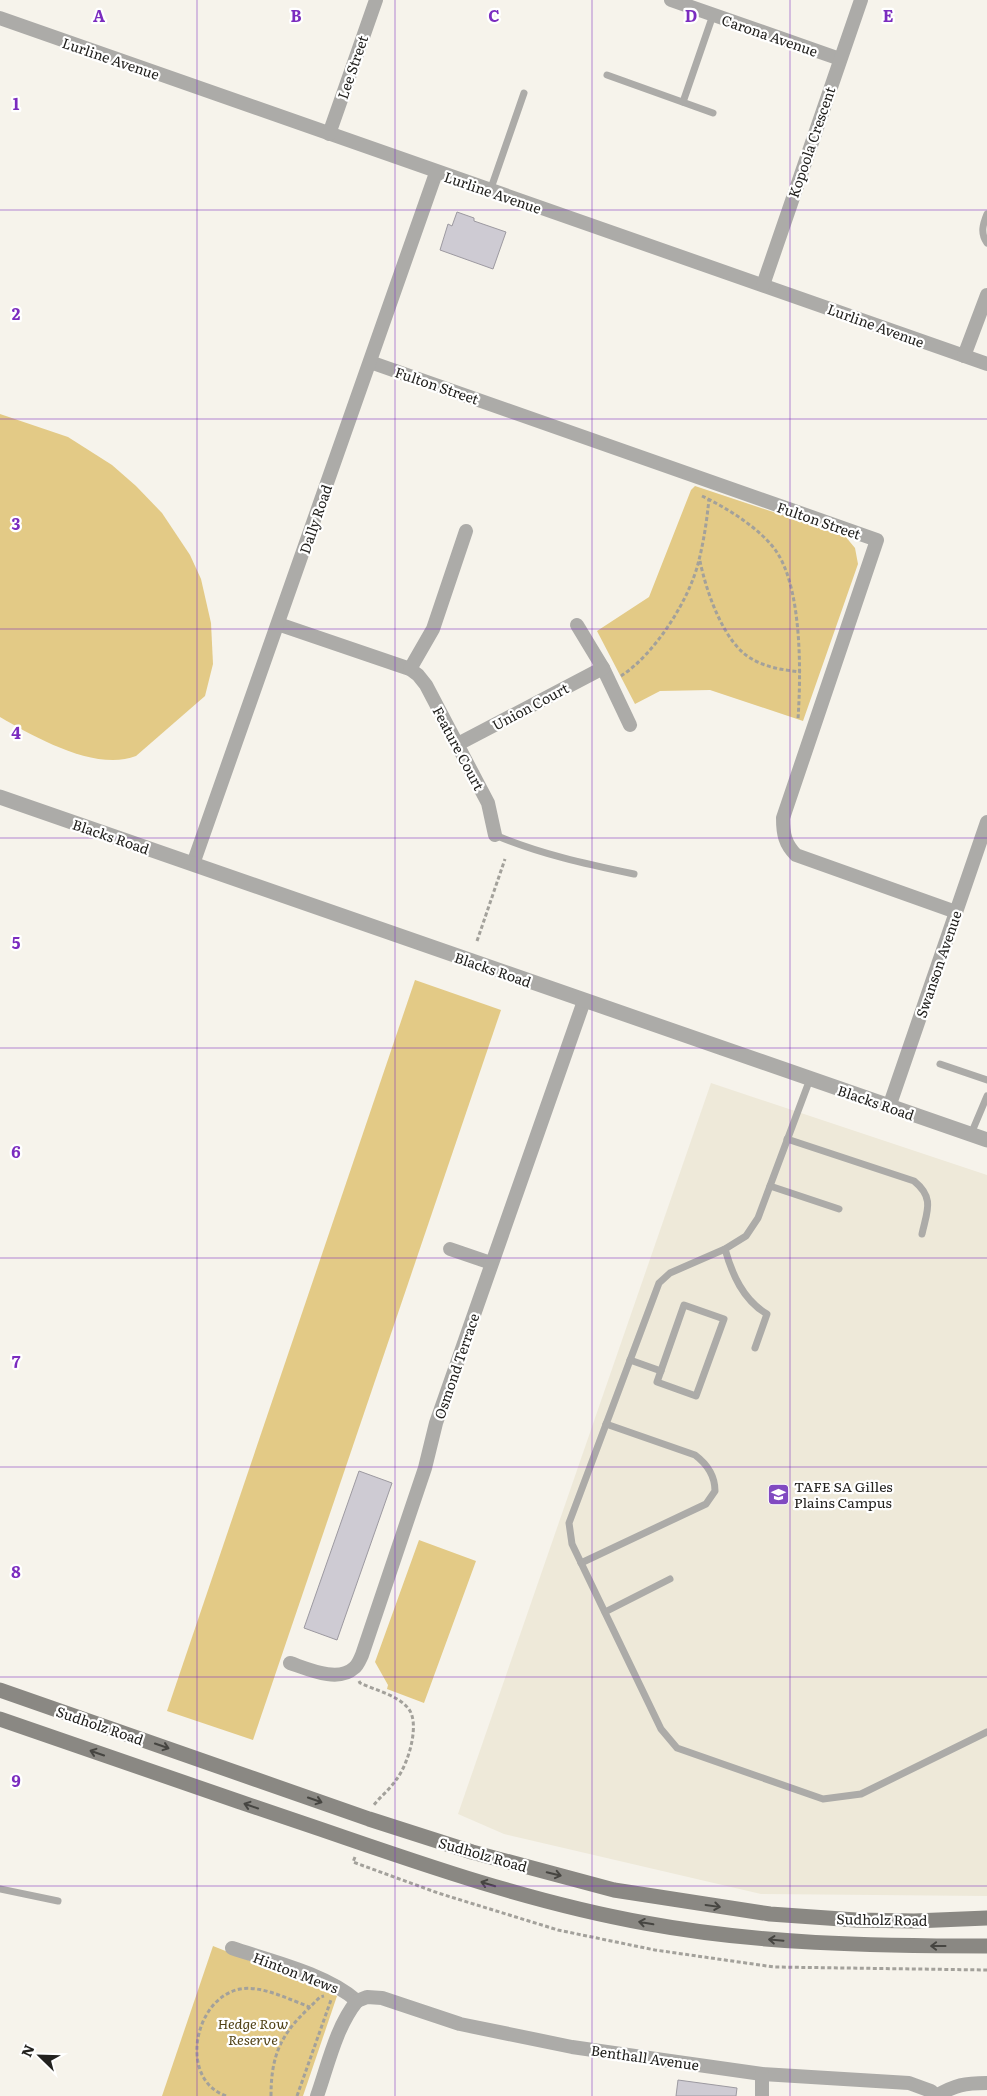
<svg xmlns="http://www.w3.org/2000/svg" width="987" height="2096" viewBox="0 0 987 2096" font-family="Literata,serif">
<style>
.built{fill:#eee9d9}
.green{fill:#e3ca86}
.building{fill:#cecbd3;stroke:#9c99a0}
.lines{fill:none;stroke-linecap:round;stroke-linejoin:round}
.path{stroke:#a3a19b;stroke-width:3;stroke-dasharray:4 2.5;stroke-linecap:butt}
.service{stroke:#acaba8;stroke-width:7}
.minor{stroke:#acaba8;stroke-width:14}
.tertiary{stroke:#acaba8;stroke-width:15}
.secondary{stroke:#8a8883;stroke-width:15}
.oneway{stroke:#464541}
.grid{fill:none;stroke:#7b2cbf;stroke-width:1;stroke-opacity:0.55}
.labels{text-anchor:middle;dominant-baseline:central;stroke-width:4.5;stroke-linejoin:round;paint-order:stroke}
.street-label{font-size:14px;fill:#22211e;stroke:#fff}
.poi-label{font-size:14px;fill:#22211e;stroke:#fff;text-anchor:start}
.park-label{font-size:14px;font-style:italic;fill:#514216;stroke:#fff}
.grid-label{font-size:16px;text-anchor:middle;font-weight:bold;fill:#7b2cbf;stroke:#fff;stroke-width:4.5;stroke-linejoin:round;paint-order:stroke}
</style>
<rect width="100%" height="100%" fill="#f6f3eb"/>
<path class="built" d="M711,1083L987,1175V1896L761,1894L504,1834L458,1814Z"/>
<g class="green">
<path d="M0,414L68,437L112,465L136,486L162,513L190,555L201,579L211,623L213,664L205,696L136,756C96,772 34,737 0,717Z"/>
<path d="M695,486L845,536L855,548L858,564L803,721L710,690L660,691L635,704L597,631L649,597L691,490Z"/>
<path d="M415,980L501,1010L253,1740L167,1711Z"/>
<path d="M419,1540L476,1561L424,1703L387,1689L388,1685L375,1662Z"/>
<path d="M213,1946L337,1996L303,2096H162Z"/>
</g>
<g class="building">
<path d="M457,212L474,218V221L506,232L493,269L440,250L448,224L452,226Z"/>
<path d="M359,1471L392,1483L337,1640L304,1628Z"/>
<path d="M678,2080L737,2088L736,2096H676Z"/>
</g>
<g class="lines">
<g class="path">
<path d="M702,496C727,508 763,530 778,554C802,593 801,674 798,719"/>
<path d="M700,561C706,591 724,644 752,659C767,668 784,670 801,672"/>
<path d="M621,676C655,654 690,599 699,560C704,540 707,519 709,499"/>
<path d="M477,941L505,859"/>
<path d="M359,1681L360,1683C375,1690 397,1695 408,1708C421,1723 408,1765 396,1780C390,1789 380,1797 373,1806"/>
<path d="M355,1857L353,1862L438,1893L558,1930L655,1950L774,1967L987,1970"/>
<path d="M226,2096C178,2079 194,1998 240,1989C262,1985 290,2000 310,2007L320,1997L324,1996"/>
<path d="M271,2096C271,2055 281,2034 310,2007"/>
<path d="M297,2096L331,2000"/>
</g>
<g class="service">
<path d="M607,75L713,113"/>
<path d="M683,102L713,15"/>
<path d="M490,191L524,93"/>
<path d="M987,214C983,224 980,233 987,243"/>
<path d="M495,835C540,854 586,864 634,874"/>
<path d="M940,1064L987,1080"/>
<path d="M810,1079L758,1218L746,1236L725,1249L670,1273L659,1283L569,1523L572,1544L661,1729L677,1748L823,1799L861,1794L987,1732"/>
<path d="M971,1134L987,1096"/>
<path d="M787,1139L914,1181C935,1198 927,1211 922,1234"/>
<path d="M770,1186L839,1209"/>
<path d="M725,1249C732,1274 743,1300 767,1314L755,1348"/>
<path d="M684,1305L724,1319L696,1396L657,1382Z"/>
<path d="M630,1360L661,1371"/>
<path d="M581,1563L706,1504L715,1491C715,1475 707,1464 695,1455L606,1424"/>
<path d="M605,1612L670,1579"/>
<path d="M0,1889L58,1901"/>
</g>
<g class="minor">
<path d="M671,0L840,59"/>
<path d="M0,18L987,364"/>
<path d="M329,134L376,0"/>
<path d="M763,285L861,0"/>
<path d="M964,356L987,295"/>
<path d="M370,362L877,540L783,818C783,834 785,844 796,855L956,912"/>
<path d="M278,624L410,669L418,675L426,685L488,803L495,835"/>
<path d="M577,625L603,668L630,725"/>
<path d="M410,669L433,629L466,531"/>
<path d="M458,744L603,668"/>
<path d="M193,864L436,173"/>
<path d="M889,1107L987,822"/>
<path d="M450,1249L491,1263"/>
<path d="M290,1663C308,1669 338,1683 354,1668C358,1665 360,1659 362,1655L425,1468L436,1423L584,1001"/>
<path d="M232,1948C271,1961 327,1974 357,2001"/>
<path d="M357,2001L367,1997L382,1998L460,2024L572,2047L649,2058L762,2074L909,2083L931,2091L936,2096C956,2085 964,2083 987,2083"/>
<path d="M317,2096C328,2065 336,2027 357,2001"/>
<path d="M762,2096V2074"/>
</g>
<path class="tertiary" d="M0,797L987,1140"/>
<g class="secondary">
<path d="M0,1690L369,1819L472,1852L614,1890L770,1914L856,1920L914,1921L987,1918"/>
<path d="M0,1719C106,1756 213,1793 320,1829C427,1866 534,1903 645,1923C758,1944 872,1946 987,1946"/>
</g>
</g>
<defs><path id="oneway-shaft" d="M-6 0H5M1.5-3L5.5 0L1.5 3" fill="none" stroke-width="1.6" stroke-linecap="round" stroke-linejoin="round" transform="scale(1.25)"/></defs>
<g class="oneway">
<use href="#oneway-shaft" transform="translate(162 1746) rotate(19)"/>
<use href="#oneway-shaft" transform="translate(97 1753) rotate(-161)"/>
<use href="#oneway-shaft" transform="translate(315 1800) rotate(19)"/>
<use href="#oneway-shaft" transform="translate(251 1806) rotate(-161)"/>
<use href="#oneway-shaft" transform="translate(554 1874) rotate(14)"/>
<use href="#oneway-shaft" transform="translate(488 1884) rotate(-163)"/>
<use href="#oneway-shaft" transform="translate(713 1906) rotate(8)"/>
<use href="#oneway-shaft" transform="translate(646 1923) rotate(-170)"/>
<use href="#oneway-shaft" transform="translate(776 1940) rotate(-175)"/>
<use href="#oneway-shaft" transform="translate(938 1946) rotate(180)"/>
</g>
<path class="grid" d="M197,0V2096M395,0V2096M592,0V2096M790,0V2096M0,210H987M0,419H987M0,629H987M0,838H987M0,1048H987M0,1258H987M0,1467H987M0,1677H987M0,1886H987"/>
<defs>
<symbol id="university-square" viewBox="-11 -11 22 22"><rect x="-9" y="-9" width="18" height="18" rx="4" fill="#814ac1" stroke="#fff"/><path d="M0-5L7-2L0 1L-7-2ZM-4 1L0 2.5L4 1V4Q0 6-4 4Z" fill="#fff"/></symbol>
</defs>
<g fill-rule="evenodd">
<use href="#university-square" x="766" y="1482" width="25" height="25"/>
</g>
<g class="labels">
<g class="street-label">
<text transform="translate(770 35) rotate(19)">Carona Avenue</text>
<text transform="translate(111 58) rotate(19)">Lurline Avenue</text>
<text transform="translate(352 67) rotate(-71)">Lee Street</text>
<text transform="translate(811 142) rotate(-71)">Kopoola Crescent</text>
<text transform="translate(493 192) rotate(19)">Lurline Avenue</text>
<text transform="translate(876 325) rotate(20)">Lurline Avenue</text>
<text transform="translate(437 385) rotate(19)">Fulton Street</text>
<text transform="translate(315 519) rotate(-71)">Dally Road</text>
<text transform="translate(819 520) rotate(19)">Fulton Street</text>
<text transform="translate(530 706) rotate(-28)">Union Court</text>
<text transform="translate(459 748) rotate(62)">Feature Court</text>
<text transform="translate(111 836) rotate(19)">Blacks Road</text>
<text transform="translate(938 964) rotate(-71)">Swanson Avenue</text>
<text transform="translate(493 969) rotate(19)">Blacks Road</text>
<text transform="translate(876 1102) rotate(19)">Blacks Road</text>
<text transform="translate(456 1366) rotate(-71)">Osmond Terrace</text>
<text transform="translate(100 1725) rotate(19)">Sudholz Road</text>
<text transform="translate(483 1854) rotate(16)">Sudholz Road</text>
<text transform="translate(882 1919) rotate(1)">Sudholz Road</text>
<text transform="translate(296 1972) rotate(21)">Hinton Mews</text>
<text transform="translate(645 2057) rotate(8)">Benthall Avenue</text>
</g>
<g class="poi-label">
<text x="794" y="1486">TAFE SA Gilles<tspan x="794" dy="16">Plains Campus</tspan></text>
</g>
<g class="park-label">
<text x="253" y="2023">Hedge Row<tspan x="253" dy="16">Reserve</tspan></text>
</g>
</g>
<g class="grid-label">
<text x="99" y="22">A</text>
<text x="296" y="22">B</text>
<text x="494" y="22">C</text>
<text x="691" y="22">D</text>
<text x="888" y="22">E</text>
<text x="16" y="110">1</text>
<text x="16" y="320">2</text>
<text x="16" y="530">3</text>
<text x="16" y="739">4</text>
<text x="16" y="949">5</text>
<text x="16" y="1158">6</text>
<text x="16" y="1368">7</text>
<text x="16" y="1578">8</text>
<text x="16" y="1787">9</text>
</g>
<g transform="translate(40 2056) rotate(293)" stroke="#ffffff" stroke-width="4" paint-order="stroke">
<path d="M0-4L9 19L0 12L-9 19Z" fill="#22211e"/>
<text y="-8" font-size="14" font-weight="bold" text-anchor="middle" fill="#22211e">N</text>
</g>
</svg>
